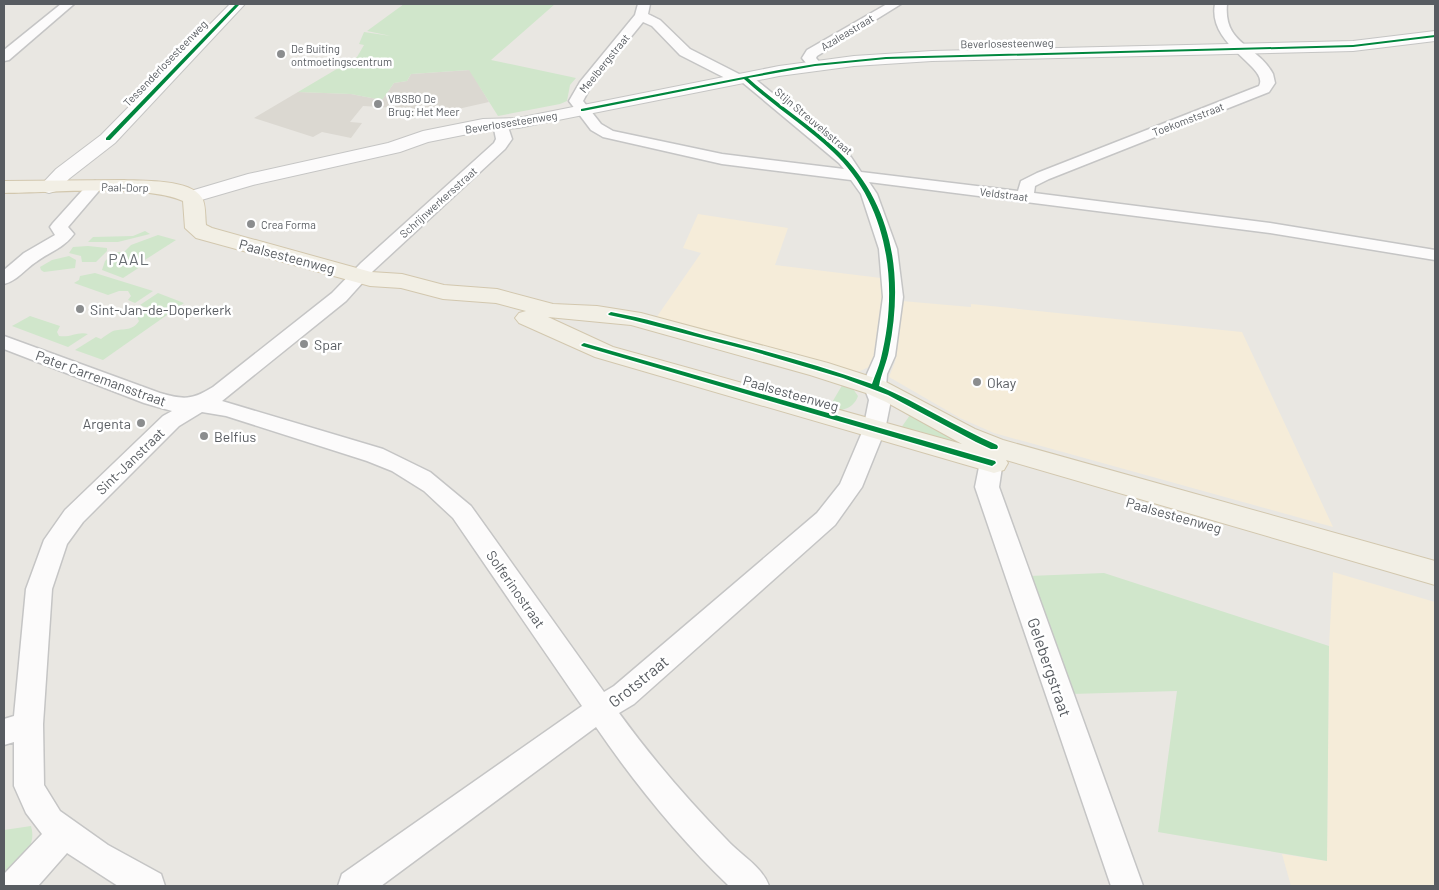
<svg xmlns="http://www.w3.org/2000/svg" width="1439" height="890" viewBox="0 0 1439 890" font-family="Barlow,sans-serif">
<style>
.commercial{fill:#f5ecd9}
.education{fill:#dbd8d1}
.green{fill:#d0e6cb}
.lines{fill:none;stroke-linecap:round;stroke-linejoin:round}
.street-casing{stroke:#c5c5c5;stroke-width:3}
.secondary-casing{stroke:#c5c5c4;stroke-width:2}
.primary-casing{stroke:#d2c7ae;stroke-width:2}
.street{fill:#fcfbfb;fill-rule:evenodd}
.secondary{fill:#fcfbfb;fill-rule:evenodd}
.primary{fill:#f2efe5;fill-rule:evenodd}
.cycleway-casing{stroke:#fff;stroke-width:3}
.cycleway{fill:#00873e;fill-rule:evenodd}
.poi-dot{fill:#8b8d8e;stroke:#fff;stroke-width:2}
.labels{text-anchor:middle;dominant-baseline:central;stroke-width:5;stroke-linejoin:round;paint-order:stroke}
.far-street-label{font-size:11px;fill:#585c61;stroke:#fff}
.far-poi-label{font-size:11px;fill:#585c61;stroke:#fff;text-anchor:start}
.street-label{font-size:14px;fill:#585c61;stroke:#fff}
.poi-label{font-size:14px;fill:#585c61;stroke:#fff;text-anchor:start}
.quarter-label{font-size:16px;letter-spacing:1px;fill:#696e73;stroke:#fff}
.near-street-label{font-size:16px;fill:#585c61;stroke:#fff}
</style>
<rect width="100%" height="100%" fill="#e9e7e2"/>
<g class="commercial">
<path d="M698,214L788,228L775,265L881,278L882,295L875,358L869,367L860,371L841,370L656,318L701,253L683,248Z"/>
<path d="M902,301L971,307V304L1242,332L1333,527L994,433L960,418L889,377L895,362Z"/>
<path d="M1333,572L1435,602V886H1291L1282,854L1327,861L1329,646Z"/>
</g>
<path class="education" d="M470,70L489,102L449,111L363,106L350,122L362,123L351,138L322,132L313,137L254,118L298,92L351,94L382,100L394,83L407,81L411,74Z"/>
<g class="green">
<path d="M404,4H555L491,60L576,78L570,85L567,101L560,104L498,116L469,70L411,74L407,81L394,83L382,100L351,94L298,92L357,57L364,45L359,44L364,32L391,36L367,31Z"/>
<path d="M145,231L150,234L118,242H88L93,237L133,236Z"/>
<path d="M158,235L176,240L137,265L140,267L123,278L102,270L105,261L115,252H124L131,245Z"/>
<path d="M88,246L107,248V251L96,262H82L81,256L69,253L73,247Z"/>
<path d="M69,256L76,260L75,268L44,272L41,270L40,267L52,260Z"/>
<path d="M95,273L153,291L135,303L128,300L131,296L128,291H119L108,295L74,283L79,280L80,276Z"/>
<path d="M158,293L184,303L103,360L75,350L96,337L101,339C105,336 109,333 113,331C122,328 132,332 139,321L136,315L147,308L140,305Z"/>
<path d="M30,316L60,326L57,332L59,336C70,338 78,331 88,334L68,347L12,326Z"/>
<path d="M844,382L851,386L858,396C853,410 840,411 827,411Z"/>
<path d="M910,415L969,446L901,428Z"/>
<path d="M1104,573L1329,646L1327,861L1158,832L1177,691L1071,694L1029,576Z"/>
<path d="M31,826C38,849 17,861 4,878V830Z"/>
</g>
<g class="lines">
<defs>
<g id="street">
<path d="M61,4H74L9,60L4,61V50Z"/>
<path d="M638,4H650L648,14L660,20L690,49L741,75H750L851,157L861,172L1018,191L1021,181L1037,173L1259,86C1270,67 1207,46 1215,4H1227C1223,45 1258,45 1273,74L1275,83L1269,92L1049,179L1035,186L1034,193L1270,223L1435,250V260L1270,233L869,182L877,194L897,249L903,297L895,356L887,374L886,387L891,400L885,430L862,487L835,525L634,704L619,713C651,757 688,800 726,839C740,855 762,866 769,886H729C680,839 635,784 596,727L381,886H338L342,874L582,706L453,518L424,491L392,471L367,461L226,416L202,412L179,426L83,522L67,544L52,589L43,724L44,785L60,811L108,845L161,874L165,886H118L67,853L38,886H4V874L42,834L26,813L14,786V742L4,745V719L14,716L26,589L44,540L65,510L163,416L172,411L144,403L4,349V336L160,393C184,400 192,400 213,387L332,293L361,263L494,143L496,139L493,124L500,120L507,124L512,139L505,149L373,271L346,301L222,401L383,449L430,472L471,506L604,692L614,686L817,513L840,484L863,430L869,400L864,387L867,374L875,356L883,297L879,249L861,194L851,180L722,164L603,137L591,130L569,101L580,82L635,15ZM643,22L652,26L680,55L733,82H742L839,163L844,169L722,154L613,131L601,124L583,101L591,86Z"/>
<path d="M887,4H901L817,56L816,58L822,65L820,68H810L802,58L807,50Z"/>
<path d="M95,181L101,183L103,186L68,227L74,234C64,248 49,252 36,262C25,269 17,281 4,284V270L24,253L55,235L50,227L53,223L89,183Z"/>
<path d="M994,439L1002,442L1005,447L999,487L1143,886H1111L975,487L983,447L986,442Z"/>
</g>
<g id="secondary">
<path d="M230,4H245L115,143L70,178L56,191L49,193L42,191L39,187L56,169L101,135Z"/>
<path d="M1435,31V41L1353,51L932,61L854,66L779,76L518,128L483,131L428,142L400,152L253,185L191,203L184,201L181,197L184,193L248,174L388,143L423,131L483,119L518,118L779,66L854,56L932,51L1353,41Z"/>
</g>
<path id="primary" d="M124,180C143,181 191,179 202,198C206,205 205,217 206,225L212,228L371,272L402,274L444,285L497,289L553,304L597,306L641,313L828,363L884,381L975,429L1003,440L1435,561V585L1006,460L1008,463L1004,470L994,473L595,357L519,323L515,318L519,313L526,311L496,303L443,299L401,288L370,286L196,238L185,228L183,201C144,184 50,193 4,193V181ZM548,317L631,325L810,375L866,393L886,402L962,444L613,347Z"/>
</defs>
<use href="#street" class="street-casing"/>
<use href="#secondary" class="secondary-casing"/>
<use href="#primary" class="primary-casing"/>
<use href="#street" class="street"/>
<use href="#secondary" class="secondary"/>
<use href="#primary" class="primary"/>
<defs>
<g id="cycleway">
<path d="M236,4H240L110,140H106V138Z"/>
<path d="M1435,35V37L1353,47L886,59L815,66L748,78C777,104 809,124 837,150C893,203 904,276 889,350C887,362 881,374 879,386C919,403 956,427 997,445L998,447L997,449H991L976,442L888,395L843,378L752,351L632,320L609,315L608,314L611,312C644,318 675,327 707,336C763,350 818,365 872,384C875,375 879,367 881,358C899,286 889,204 832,151C804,125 772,105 744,79L583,111H581V109L779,70L815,64L886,57L1353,45Z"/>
<path d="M584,343L995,461L996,463L992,466L582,346L581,345Z"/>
</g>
</defs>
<use href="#cycleway" class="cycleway-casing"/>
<use href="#cycleway" class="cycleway"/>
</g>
<g class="poi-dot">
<circle cx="281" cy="54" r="5"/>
<circle cx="378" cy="104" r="5"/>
<circle cx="251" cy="224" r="5"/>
<circle cx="80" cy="309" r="5"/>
<circle cx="304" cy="344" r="5"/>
<circle cx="977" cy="382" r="5"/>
<circle cx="141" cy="423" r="5"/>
<circle cx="204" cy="436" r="5"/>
</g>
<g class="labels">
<g class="far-street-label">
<text transform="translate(847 32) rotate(-31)">Azaleastraat</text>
<text transform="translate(1007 43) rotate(-1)">Beverlosesteenweg</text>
<text transform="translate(165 63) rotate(-46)">Tessenderlosesteenweg</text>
<text transform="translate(604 63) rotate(-51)">Meelbergstraat</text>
<text transform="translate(1188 119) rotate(-21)">Toekomststraat</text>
<text transform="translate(814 121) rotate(40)">Stijn Streuvelsstraat</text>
<text transform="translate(511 122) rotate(-9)">Beverlosesteenweg</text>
<text transform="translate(125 187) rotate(1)">Paal-Dorp</text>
<text transform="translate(1004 194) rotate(7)">Veldstraat</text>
<text transform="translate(438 202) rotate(-42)">Schrijnwerkersstraat</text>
</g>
<g class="far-poi-label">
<text x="291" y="48">De Buiting<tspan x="291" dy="13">ontmoetingscentrum</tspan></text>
<text x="388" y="98">VBSBO De<tspan x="388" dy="13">Brug: Het Meer</tspan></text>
<text x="261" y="224">Crea Forma</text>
</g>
<g class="street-label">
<text transform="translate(287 256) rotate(15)">Paalsesteenweg</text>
<text transform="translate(101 378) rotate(20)">Pater Carremansstraat</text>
<text transform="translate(791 393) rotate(16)">Paalsesteenweg</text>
<text transform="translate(130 461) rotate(-44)">Sint-Janstraat</text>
<text transform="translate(1174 515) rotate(16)">Paalsesteenweg</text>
<text transform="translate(516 589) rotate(55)">Solferinostraat</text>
</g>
<g class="poi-label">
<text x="90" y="309">Sint-Jan-de-Doperkerk</text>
<text x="314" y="344">Spar</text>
<text x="987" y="382">Okay</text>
<text x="131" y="423" text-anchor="end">Argenta</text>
<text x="214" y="436">Belfius</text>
</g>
<g class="quarter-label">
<text x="129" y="258">PAAL</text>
</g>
<g class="near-street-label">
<text transform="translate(1050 667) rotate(71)">Gelebergstraat</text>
<text transform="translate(638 681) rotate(-39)">Grotstraat</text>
</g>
</g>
<rect width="1439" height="890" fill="none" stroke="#585c61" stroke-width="10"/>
</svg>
